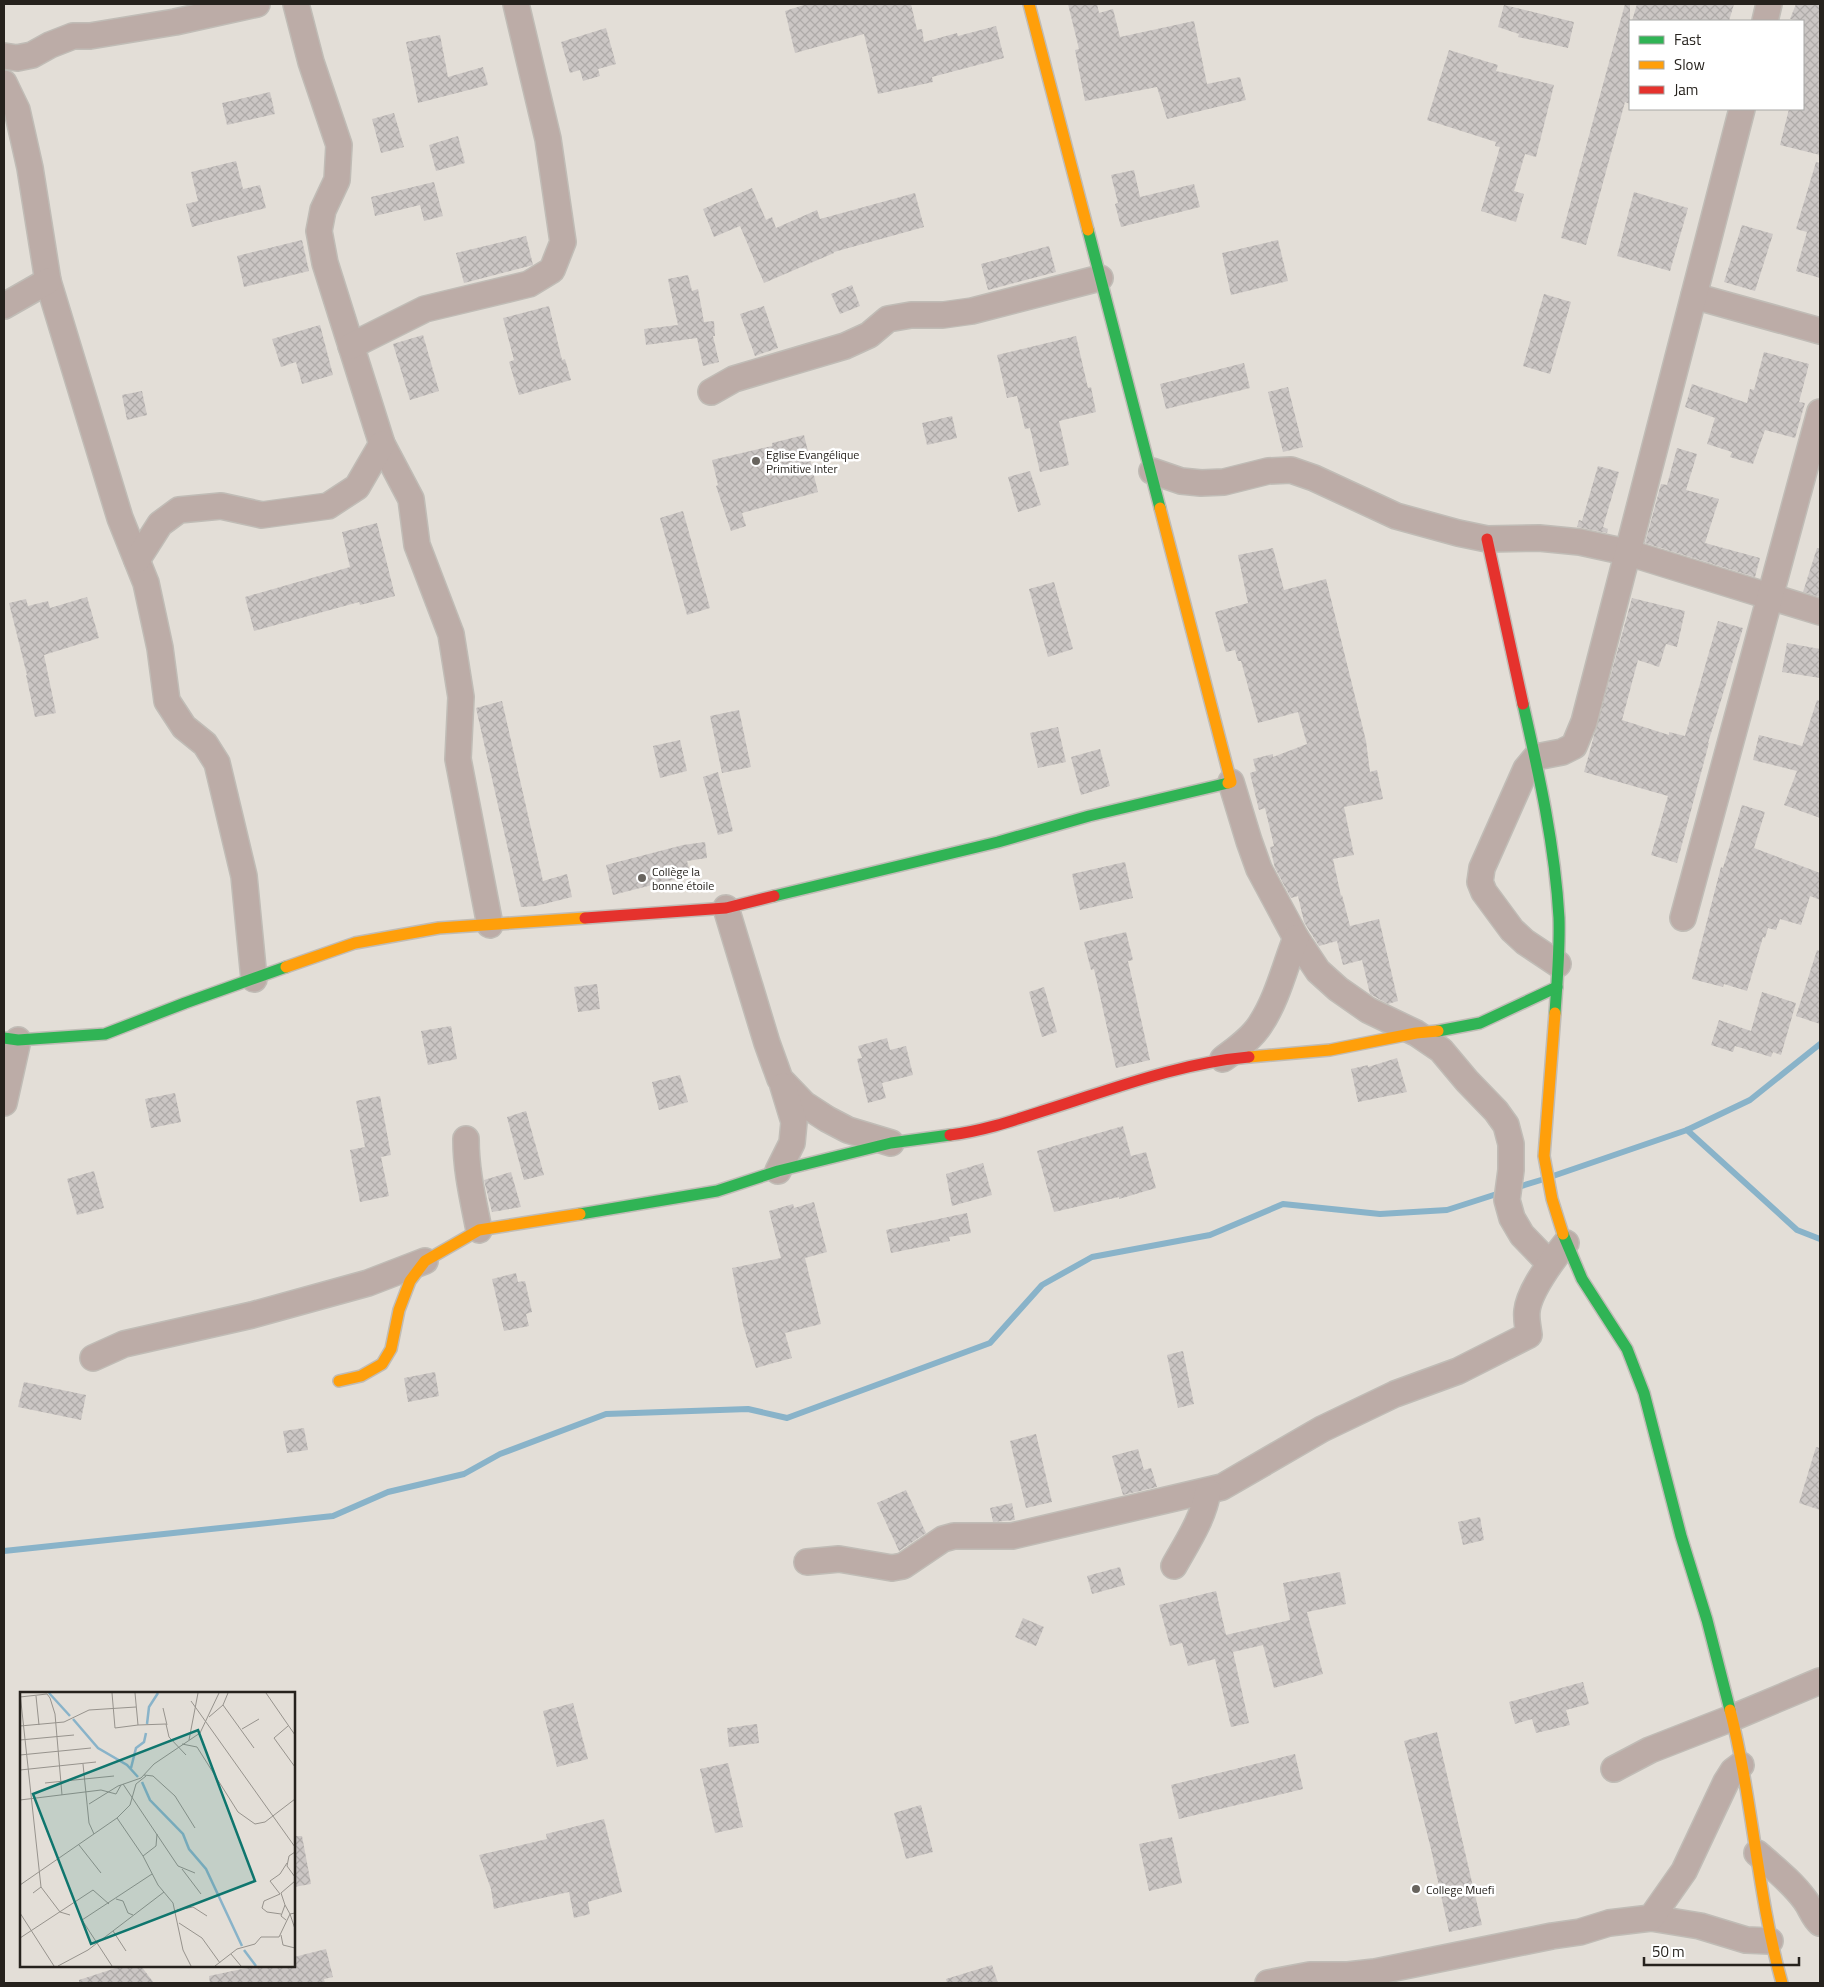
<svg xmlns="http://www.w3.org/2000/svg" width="1824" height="1987" viewBox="0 0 1824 1987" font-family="'Titillium Web',sans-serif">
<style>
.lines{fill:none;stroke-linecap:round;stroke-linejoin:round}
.stream{stroke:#89b3c9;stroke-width:6}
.building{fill:url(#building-cross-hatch)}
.street-casing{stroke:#c0bcb6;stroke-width:28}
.fast-casing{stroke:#c0bcb6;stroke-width:14}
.slow-casing{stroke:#c0bcb6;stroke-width:14}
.jam-casing{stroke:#c0bcb6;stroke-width:14}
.street{stroke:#bcaca7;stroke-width:25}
.fast{stroke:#30b455;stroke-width:11}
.slow{stroke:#ff9f0a;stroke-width:11}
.jam{stroke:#e5322d;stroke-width:11}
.poi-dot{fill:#68645e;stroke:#fff;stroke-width:2}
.labels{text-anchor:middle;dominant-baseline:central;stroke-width:5;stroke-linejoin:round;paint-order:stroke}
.poi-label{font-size:12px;fill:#26221d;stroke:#fff;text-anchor:start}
.inset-river{fill:none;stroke:#89b3c9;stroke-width:2.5}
.inset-road{fill:none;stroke:#97938d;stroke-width:1}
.view{fill:#0f766e;fill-opacity:0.15;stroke:#0f766e;stroke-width:2.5}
.inset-edge{fill:none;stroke:#26221d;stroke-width:2.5}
</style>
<defs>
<pattern id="building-cross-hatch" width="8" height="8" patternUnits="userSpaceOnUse" patternTransform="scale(1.25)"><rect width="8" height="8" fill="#cbc6c4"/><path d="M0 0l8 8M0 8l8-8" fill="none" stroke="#aeaaa8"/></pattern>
</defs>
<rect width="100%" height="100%" fill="#e3ded7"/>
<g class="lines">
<g class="stream">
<path d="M1687,1130L1797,1230L1820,1239"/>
<path d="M1553,1176L1687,1130L1750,1100L1820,1044"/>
<path d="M1515,1188L1541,1180"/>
<path d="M4,1551L333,1516L388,1492L464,1474L500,1454L606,1414L748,1409L787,1418L990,1343L1042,1285L1092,1257L1210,1235L1283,1204L1380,1214L1447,1210L1503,1192"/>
</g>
</g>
<g class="building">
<path d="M807,4H911L917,30L922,29L924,42L957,33L958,36L996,26L1004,58L932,77L933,82L878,94L864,34L795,53L785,11Z"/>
<path d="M1068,4H1097L1099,13L1113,9L1120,37L1194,21L1207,84L1240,77L1246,100L1167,119L1157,87L1085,101L1075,50L1079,49Z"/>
<path d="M1625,4H1630V104L1625,102L1586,245L1561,238Z"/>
<path d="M1637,4H1734L1729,21H1632Z"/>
<path d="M1796,4H1820V155L1780,145L1789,109H1803V21L1790,19Z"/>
<path d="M1504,5L1574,22L1568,48L1518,37L1519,34L1498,27Z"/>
<path d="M606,28L616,64L598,69L600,76L583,81L580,70L570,73L561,42Z"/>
<path d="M440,35L448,77L483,67L488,85L418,103L406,42Z"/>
<path d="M1449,50L1498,65L1496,71L1554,85L1536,157L1525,154L1514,191L1524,194L1516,222L1481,211L1500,147L1495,146L1496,142L1427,120Z"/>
<path d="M270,92L275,114L227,125L222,103Z"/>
<path d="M394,113L404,147L381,153L372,119Z"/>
<path d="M458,136L465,163L436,171L429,145Z"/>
<path d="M236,161L243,189L260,185L266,208L192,227L186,204L198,201L191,172Z"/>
<path d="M1816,162L1820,163V278L1796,271L1807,232L1796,229Z"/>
<path d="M1134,170L1140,197L1194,184L1200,207L1121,227L1115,204L1118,203L1111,175Z"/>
<path d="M434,182L443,216L424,221L420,205L375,216L371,197Z"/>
<path d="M752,188L766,220L772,217L776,228L817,210L820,219L915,193L924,227L834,252V253L764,283L740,226L714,237L703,209Z"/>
<path d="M1634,192L1688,208L1670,271L1617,256Z"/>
<path d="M1742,225L1773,234L1755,291L1724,282Z"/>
<path d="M526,236L533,265L464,283L456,253Z"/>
<path d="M302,240L309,271L244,287L237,256Z"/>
<path d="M1278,240L1288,281L1231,295L1222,253Z"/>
<path d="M1049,246L1056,272L988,290L981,264Z"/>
<path d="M688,275L692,291L698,289L704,322L714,321L715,336H713L719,362L703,366L697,338L646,345L644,329L678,325L668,279Z"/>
<path d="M852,285L860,306L840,314L831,294Z"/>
<path d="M1544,294L1571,302L1550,374L1523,366Z"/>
<path d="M549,306L562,360L565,359L571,380L519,395L509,362L514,360L503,318Z"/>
<path d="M764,306L778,348L755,356L740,314Z"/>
<path d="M320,325L333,375L302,384L296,362L281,367L272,339Z"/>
<path d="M423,335L439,391L410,400L393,344Z"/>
<path d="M1076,336L1088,388L1091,387L1096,412L1059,421L1069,465L1040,472L1030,428L1025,429L1017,396L1007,398L997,355Z"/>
<path d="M1764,352L1809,364L1799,402L1805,403L1795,438L1765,430L1753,464L1730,457L1732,452L1707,444L1715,418L1685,407L1692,384L1747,403L1750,389L1754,390Z"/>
<path d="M1244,363L1250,388L1166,409L1160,384Z"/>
<path d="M1288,387L1303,447L1283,452L1268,392Z"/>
<path d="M142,391L147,415L127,420L122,395Z"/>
<path d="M952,416L957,438L927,445L922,423Z"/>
<path d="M804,435L818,492L742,513L746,526L731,531L716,486L718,485L712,460L772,446V443Z"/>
<path d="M1677,448L1697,454L1686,490L1719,499L1705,543L1760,558L1755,577L1645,543L1661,484L1667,485Z"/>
<path d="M1598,466L1619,472L1603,527L1608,529L1607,533L1577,527L1579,520L1582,521Z"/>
<path d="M1030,471L1041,505L1018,512L1008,477Z"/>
<path d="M683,511L710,608L687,615L660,518Z"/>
<path d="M377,523L395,596L360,605L359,602L254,631L245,597L350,567L342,532Z"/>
<path d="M1273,548L1284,590L1326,579L1366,741L1370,772L1377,770L1383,799L1344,807L1354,855L1333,859L1341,896L1342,895L1350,926L1379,919L1398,1001L1388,1004L1370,994L1362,960L1343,965L1337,941L1319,946L1304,922L1298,896L1291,898L1275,868L1270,847L1274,846L1265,808L1259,810L1250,773L1256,771L1253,759L1273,754V757L1307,744L1298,712L1258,723L1241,661H1238L1235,650L1226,652L1215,612L1248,603L1238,555Z"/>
<path d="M1817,548L1820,549V597L1803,592Z"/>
<path d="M1054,582L1073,649L1048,657L1029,589Z"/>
<path d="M87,597L99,638L44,655L56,713L35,717L26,675H27L9,603L26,599L28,606L48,601L50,608Z"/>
<path d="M1632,598L1685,611L1677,647L1666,644L1659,667L1638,660L1622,720L1669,735V732L1685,736L1718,621L1743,628L1708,743H1709L1677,863L1651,855L1668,796L1584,772Z"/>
<path d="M1787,643L1820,649V678L1782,672Z"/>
<path d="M1817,700L1820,701V818L1784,805L1797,771L1753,760L1759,735L1802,746Z"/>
<path d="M502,701L543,881L567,874L572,897L536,906L521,907L476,708Z"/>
<path d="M739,710L751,767L722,773L710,716Z"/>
<path d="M1058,727L1066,762L1038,768L1030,733Z"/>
<path d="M680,740L687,771L660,778L653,746Z"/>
<path d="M1100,749L1110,786L1081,795L1071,757Z"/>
<path d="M718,772L733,831L718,835L703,777Z"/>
<path d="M1742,805L1765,812L1754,848L1820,873V900L1810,896L1801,925L1780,919L1776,930L1768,928L1765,938L1763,937L1747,991L1724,984L1723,987L1692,979L1721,867L1723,868Z"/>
<path d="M705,842L707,858L687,861L691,875L613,895L606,865L683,845Z"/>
<path d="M1125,862L1133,898L1080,910L1072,874Z"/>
<path d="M1126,932L1133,960L1128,961L1150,1060L1116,1068L1094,969L1091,970L1084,942Z"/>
<path d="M1817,950L1820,951V1024L1796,1016Z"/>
<path d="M597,984L600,1009L578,1012L574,987Z"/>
<path d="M1044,987L1057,1032L1042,1037L1029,992Z"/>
<path d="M1762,992L1796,1003L1781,1055L1773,1052L1771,1057L1735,1046L1733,1052L1711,1045L1719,1020L1751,1031Z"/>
<path d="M451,1026L457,1059L428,1065L421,1031Z"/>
<path d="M887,1038L890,1050L906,1046L913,1075L882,1083L886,1098L868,1103L857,1059L862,1058L858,1046Z"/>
<path d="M1397,1058L1407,1092L1358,1102L1351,1069L1368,1065V1067Z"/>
<path d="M680,1075L688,1102L659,1110L652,1082Z"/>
<path d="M175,1093L181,1122L151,1128L145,1099Z"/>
<path d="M380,1096L391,1155L381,1157L389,1196L360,1202L350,1150L365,1147L356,1101Z"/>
<path d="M526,1111L544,1175L524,1180L507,1117Z"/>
<path d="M1123,1126L1131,1156L1146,1152L1156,1188L1119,1199V1197L1054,1212L1037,1151Z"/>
<path d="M983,1163L992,1195L952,1206L946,1174Z"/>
<path d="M94,1171L104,1208L77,1215L67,1179Z"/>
<path d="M511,1172L521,1207L492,1212L484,1180Z"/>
<path d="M814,1202L827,1252L805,1258L821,1324L785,1333L792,1358L756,1368L743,1325L732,1268L781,1258L769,1211L793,1204L794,1208Z"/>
<path d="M967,1213L971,1233L949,1237L950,1241L891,1253L886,1230Z"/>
<path d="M516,1273L518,1282L525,1281L532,1312L526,1314L529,1326L504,1331L492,1279Z"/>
<path d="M1183,1351L1194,1404L1178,1408L1167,1355Z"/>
<path d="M435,1372L439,1396L408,1402L404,1378Z"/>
<path d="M24,1382L86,1395L81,1420L18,1407Z"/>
<path d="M304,1428L308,1450L287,1453L283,1431Z"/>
<path d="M1036,1434L1052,1502L1026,1508L1010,1441Z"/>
<path d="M1816,1447L1820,1448V1510L1799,1503Z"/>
<path d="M1138,1449L1144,1470L1151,1468L1157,1487L1123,1495L1112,1456Z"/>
<path d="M906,1490L926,1533L899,1551L877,1503Z"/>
<path d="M1012,1503L1015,1520L993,1522L990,1508Z"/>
<path d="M1480,1517L1484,1540L1463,1545L1458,1522Z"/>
<path d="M1120,1567L1125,1585L1092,1594L1087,1576Z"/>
<path d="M1340,1572L1346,1604L1307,1612L1323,1674L1274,1688L1263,1645L1233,1652L1249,1723L1231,1727L1215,1659L1188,1666L1182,1643L1170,1646L1159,1605L1216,1591L1226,1635L1290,1620L1283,1583Z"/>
<path d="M1023,1618L1044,1627L1036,1646L1015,1637Z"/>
<path d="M1583,1682L1589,1704L1566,1710L1570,1725L1536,1733L1532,1719L1515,1724L1509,1702Z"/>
<path d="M573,1703L588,1759L557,1767L543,1711Z"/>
<path d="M757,1724L759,1743L729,1747L727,1728Z"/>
<path d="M1437,1732L1482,1925L1449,1932L1431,1849L1404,1741Z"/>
<path d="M1295,1754L1303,1789L1179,1819L1171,1785Z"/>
<path d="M728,1763L743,1827L715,1833L700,1769Z"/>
<path d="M921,1805L933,1852L906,1859L894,1813Z"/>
<path d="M604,1819L622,1892L588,1902L590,1914L574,1918L569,1892L494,1909L491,1889L479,1855L547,1839L546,1834Z"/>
<path d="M294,1836H302L311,1884L294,1887Z"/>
<path d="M1172,1837L1182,1883L1149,1891L1139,1844Z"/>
<path d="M326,1949L333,1977L324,1979L325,1983H210L209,1976L256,1966H294V1957Z"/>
<path d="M992,1965L998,1983H947L946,1979Z"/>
<path d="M122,1966H141L154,1983H79V1980Z"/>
</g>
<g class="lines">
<defs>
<g id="street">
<path d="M296,4L311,62L339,145L337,180L323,210L319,231L325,263L382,444L411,499L417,545L451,634L461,697L458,759L490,925"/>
<path d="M1765,21L1769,4"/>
<path d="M4,56L17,58L32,55L50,45L73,36H90L175,22L257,4"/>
<path d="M4,83L17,110L30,168L48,281L120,518L146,583L160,648L167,701L184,727L205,744L217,763L244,876L254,979"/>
<path d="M1694,296L1820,331"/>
<path d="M4,306L48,281"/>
<path d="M351,346L425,309L529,284L552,270L563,242L548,139L516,4"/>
<path d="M711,392L734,379L845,346L869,335L888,319L911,315H943L972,311L1100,278"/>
<path d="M1152,471L1181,481L1201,483L1224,482L1268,471L1291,470L1314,478L1396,516L1458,533L1487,539L1539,538L1580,542L1626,552L1820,612"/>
<path d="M137,560L160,524L179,510L221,506L262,515L328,506L357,487L382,444"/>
<path d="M1231,782L1249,841L1259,869L1296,938L1318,971L1338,989L1368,1010L1416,1033L1441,1050L1467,1081L1496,1111L1506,1125L1511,1144V1170L1507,1200L1512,1218L1522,1235L1549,1263"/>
<path d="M726,908L767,1043L780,1079L804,1104L827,1119L848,1130L891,1143"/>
<path d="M1683,918L1820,412"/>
<path d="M1558,964L1525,942L1512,930L1484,892L1480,882L1482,868L1526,769L1536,757L1562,752L1574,746L1584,722L1742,109"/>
<path d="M1223,1059C1236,1049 1251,1039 1260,1025C1277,1000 1285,966 1296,938"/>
<path d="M4,1103L18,1040"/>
<path d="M466,1139C466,1171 473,1199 479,1230"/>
<path d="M778,1171L792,1143L794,1122L783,1086"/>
<path d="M93,1358L124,1344L252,1315L368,1283L425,1261"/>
<path d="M807,1562L839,1559L892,1568L903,1566L943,1539L954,1536H1012L1222,1487L1322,1429L1395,1394L1458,1371L1529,1335C1528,1327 1526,1319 1527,1311C1529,1291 1553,1259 1566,1243"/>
<path d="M1174,1566C1188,1541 1203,1519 1208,1491"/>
<path d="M1614,1769L1650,1750L1732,1718L1820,1681"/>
<path d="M1757,1853C1774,1868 1792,1882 1805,1900C1811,1908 1813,1917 1820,1923"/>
<path d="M1651,1918L1700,1926L1746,1940L1770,1941"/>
<path d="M1268,1983L1310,1975H1348L1375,1972L1552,1936L1580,1932L1609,1923L1651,1918L1684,1871L1726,1782L1733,1771L1741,1765"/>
</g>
<g id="fast">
<path d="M1088,230L1160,508"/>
<path d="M1523,704C1539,774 1555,846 1559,918C1560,949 1557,982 1555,1013"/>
<path d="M774,896L998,842L1089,816L1228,783"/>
<path d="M1438,1031L1480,1023L1557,987"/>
<path d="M4,1038L18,1040L105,1034L185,1003L286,967"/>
<path d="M580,1214L717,1191L778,1171L891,1143L950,1135"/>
<path d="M1563,1234L1582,1279L1627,1349L1644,1393L1681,1536L1707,1620L1730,1710"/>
</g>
<g id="slow">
<path d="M1029,4L1088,230"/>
<path d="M1160,508L1231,782L1228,783"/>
<path d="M286,967L355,943L439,928L585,918"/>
<path d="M1555,1013L1544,1156L1552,1199L1563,1234"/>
<path d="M1249,1057L1330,1050L1416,1033L1438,1031"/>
<path d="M339,1381L361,1376L382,1364L391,1349L399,1310L410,1281L425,1261L479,1230L580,1214"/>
<path d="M1730,1710C1753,1800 1757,1894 1782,1983"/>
</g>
<g id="jam">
<path d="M1487,539L1523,704"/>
<path d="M585,918L726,908L774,896"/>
<path d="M950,1135C983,1131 1015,1120 1046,1110C1113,1089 1179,1063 1249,1057"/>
</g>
</defs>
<use href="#street" class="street-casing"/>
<use href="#fast" class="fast-casing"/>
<use href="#slow" class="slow-casing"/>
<use href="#jam" class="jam-casing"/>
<use href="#street" class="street"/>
<use href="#fast" class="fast"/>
<use href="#slow" class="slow"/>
<use href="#jam" class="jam"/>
</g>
<g class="poi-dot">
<circle cx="756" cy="461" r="5"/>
<circle cx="642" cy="878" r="5"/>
<circle cx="1416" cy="1889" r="5"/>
</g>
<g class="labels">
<g class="poi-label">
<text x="766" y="454">Eglise Evangélique<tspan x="766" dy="14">Primitive Inter</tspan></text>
<text x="652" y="871">Collège la<tspan x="652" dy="14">bonne étoile</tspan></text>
<text x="1426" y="1889">College Muefi</text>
</g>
</g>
<g transform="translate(20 1692)">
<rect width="275" height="275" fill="#e3ded7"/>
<path class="inset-river" d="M29,1L50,24M53,27L78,56L107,73L118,85M127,32L129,15L138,1M111,76L116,56L124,50L126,41M122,90L130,108L163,142L169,157L186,177L222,254M224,258L236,274"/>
<path class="inset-road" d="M0,1L21,195L13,201M92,1L95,36L118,33M115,1L118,33L146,32L149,45L166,63M246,1L275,43M16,4L19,33M0,5L27,2L30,6L35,22L42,103M171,9L275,155M203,13L234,56M143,16L147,33M189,25L203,13L208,1M0,34L44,30L69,18L116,15M268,34L254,46L275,75M222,37L239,27M0,48L54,43M169,48L178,1M162,52L177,55L218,120L235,132L245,130L275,107M0,63L71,56M63,72L69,131L74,142M0,78L76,70M124,83L133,84L155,104L175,136M25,91L94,84M103,92L158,174L175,181M0,108L81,98L96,102L101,93M69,112L98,94L121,86L134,72L180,41L199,1M97,126L110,113L116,92L126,84M59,153L81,181M275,160L269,164L267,174L275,185M123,164L136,154L137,142M162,177L181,202M0,193L97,126L123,164L138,193L153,211L163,258L171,274M21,195L40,220L50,223M96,207L103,209L108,221L113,223M157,218L173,215L187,224M0,221L34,274M275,221L270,222L275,237M261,222L247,220L242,216L244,209L260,202L250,189L260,182L267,171M266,228L261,224L265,213L261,201L275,189M159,231L182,246L200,271M93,239L106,259M261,243L263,253L275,256M0,246L73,198L89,212M211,262L221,274M38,274L68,258L144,200M92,274L62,228L132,182M195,274L217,257L235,252L241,245H259L270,222L265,213"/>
<path class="view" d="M178,38L235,189L71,252L13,102Z"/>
<rect width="275" height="275" class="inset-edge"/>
</g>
<rect width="1824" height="1987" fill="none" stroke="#26221d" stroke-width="10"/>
<rect x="1629" y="20" width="175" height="90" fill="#ffffff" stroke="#a8a7a5"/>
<rect x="1639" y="36" width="25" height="8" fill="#30b455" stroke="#a8a7a5"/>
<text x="1674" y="45" font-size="15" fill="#26221d">Fast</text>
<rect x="1639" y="61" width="25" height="8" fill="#ff9f0a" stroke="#a8a7a5"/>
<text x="1674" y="70" font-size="15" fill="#26221d">Slow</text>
<rect x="1639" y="86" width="25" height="8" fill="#e5322d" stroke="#a8a7a5"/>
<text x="1674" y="95" font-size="15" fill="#26221d">Jam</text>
<path d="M1644 1957v8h155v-8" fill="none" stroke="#26221d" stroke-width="2.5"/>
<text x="1652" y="1957" font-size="15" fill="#26221d" stroke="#ffffff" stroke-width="4" paint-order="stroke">50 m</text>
</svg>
